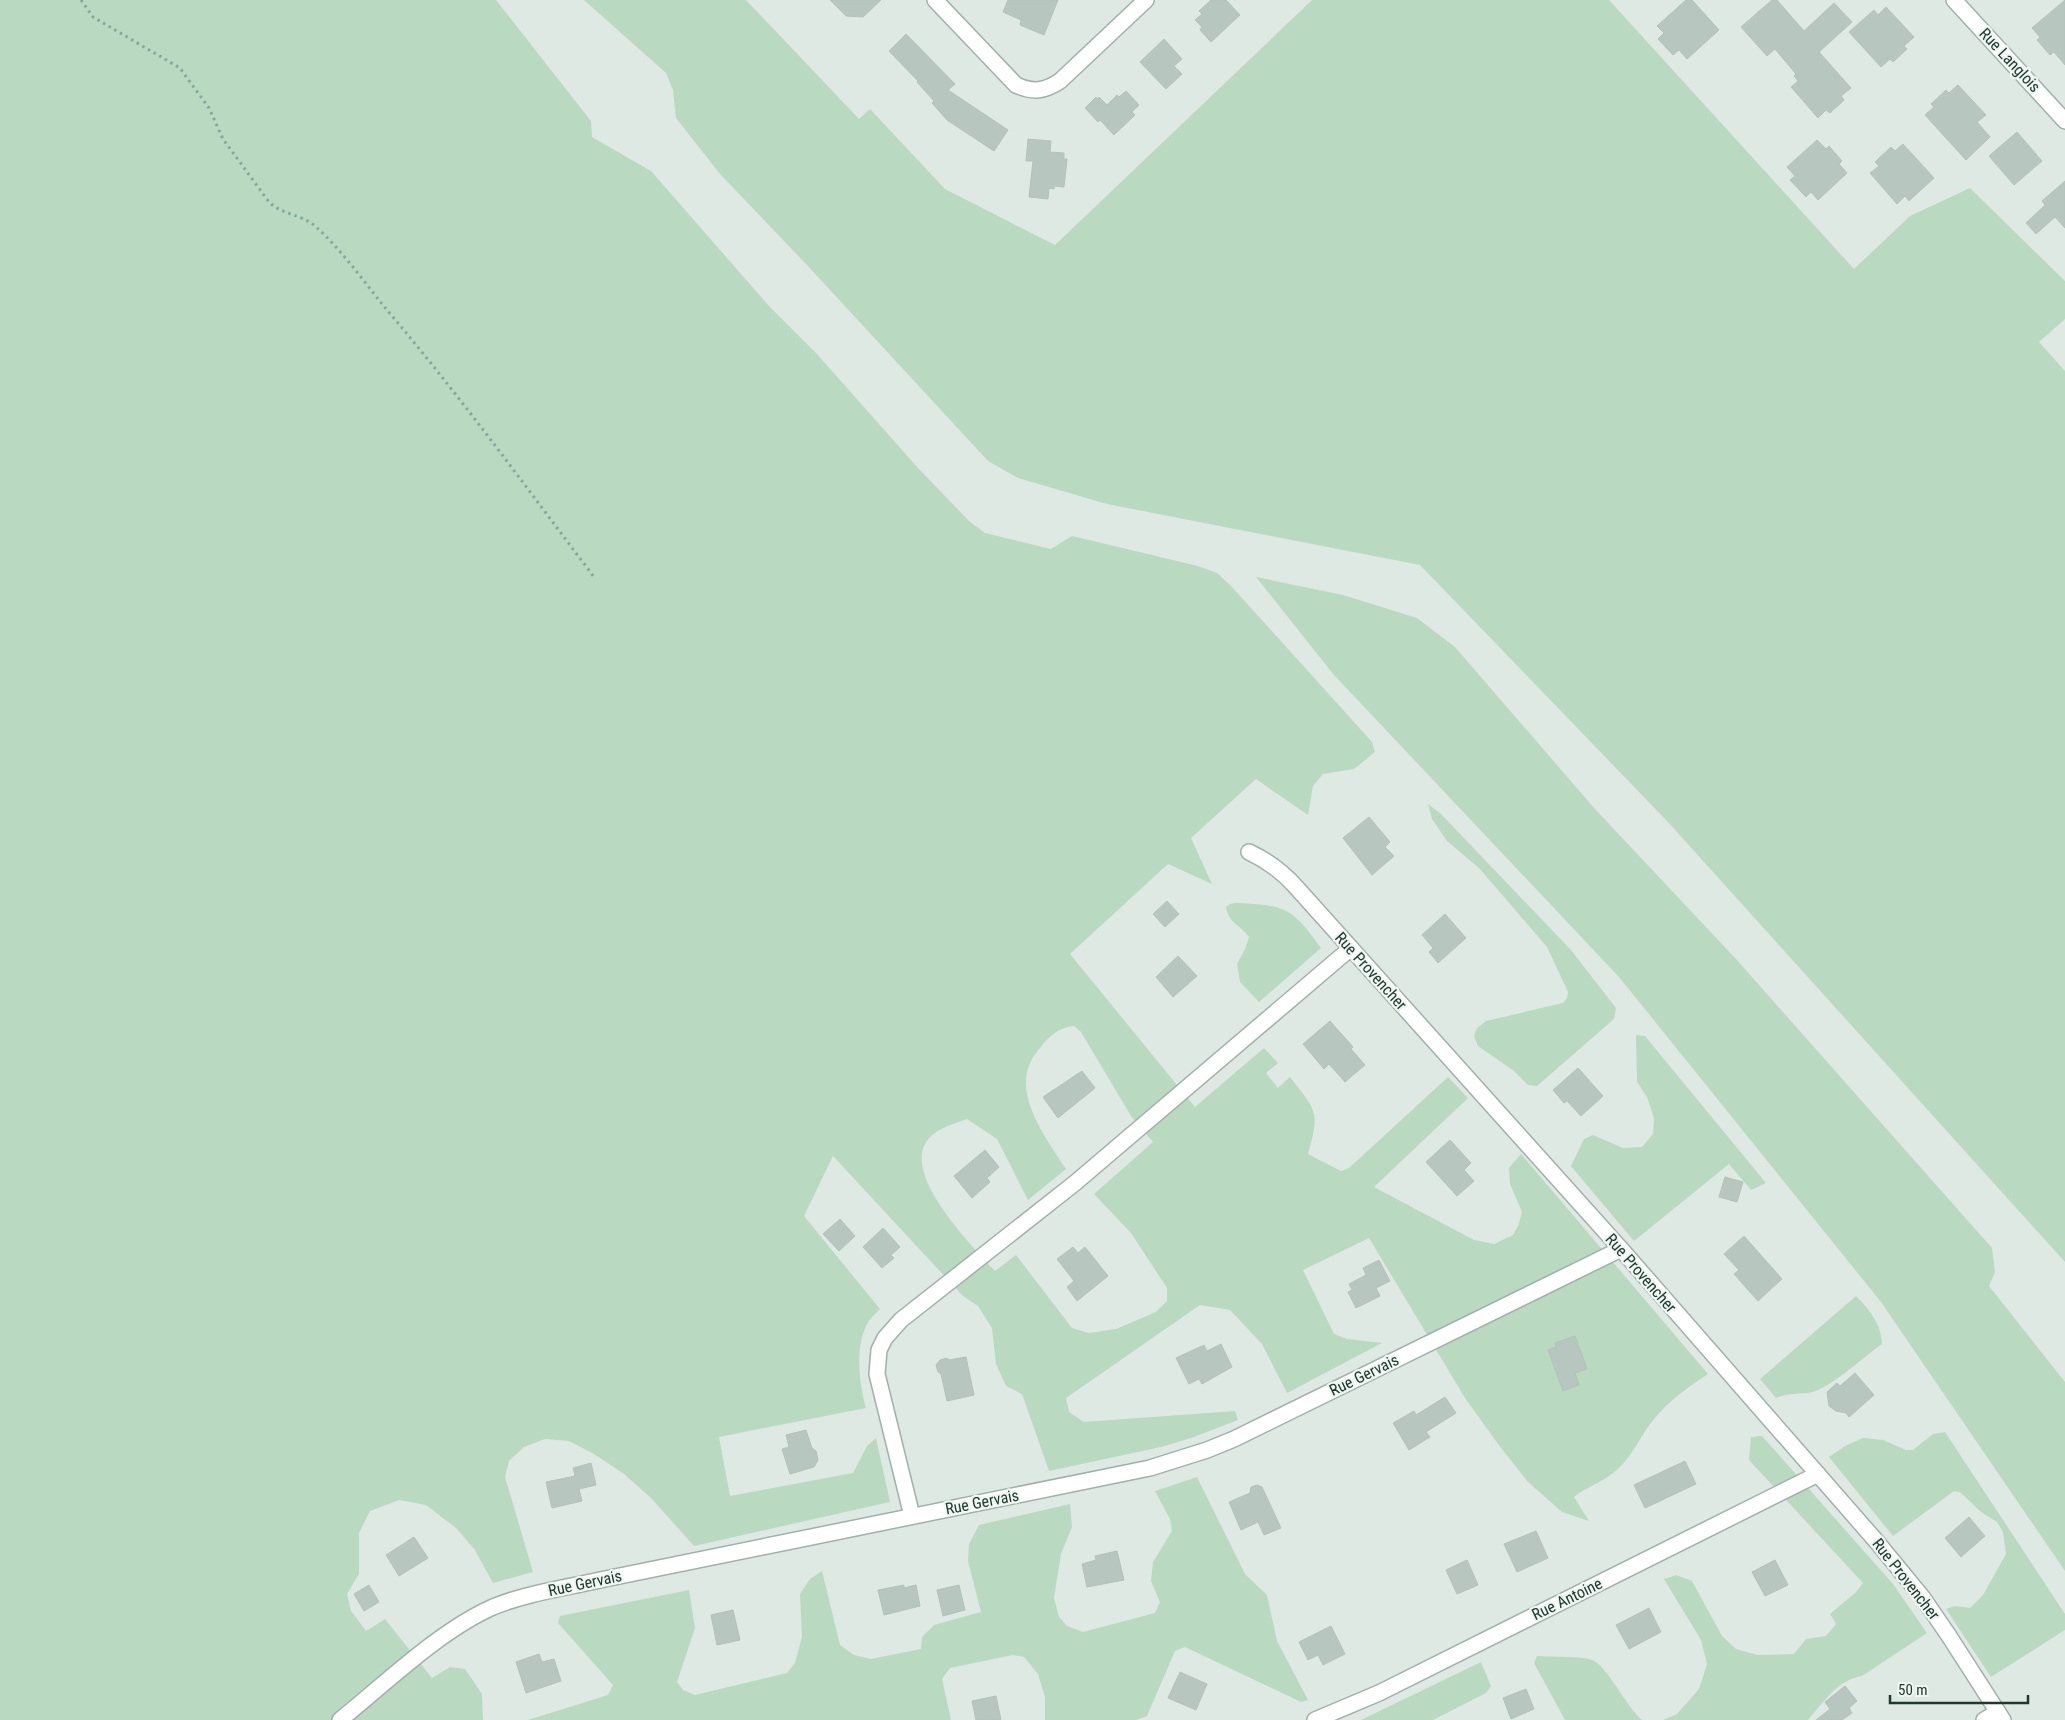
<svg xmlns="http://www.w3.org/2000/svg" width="2065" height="1720" viewBox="0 0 2065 1720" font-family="'Roboto Condensed',sans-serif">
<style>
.green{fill:#b9d9c1;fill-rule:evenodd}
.building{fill:#b8c6c0;stroke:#b2c2bb}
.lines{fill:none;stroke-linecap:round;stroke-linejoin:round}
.minor-casing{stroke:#a2b0ab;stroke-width:18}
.path{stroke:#82aa9c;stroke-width:3;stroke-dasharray:2.5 4;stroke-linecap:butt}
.minor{stroke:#fff;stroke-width:15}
.labels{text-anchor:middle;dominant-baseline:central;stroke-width:4.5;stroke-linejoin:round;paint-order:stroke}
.street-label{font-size:16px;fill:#213731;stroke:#eff6f2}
</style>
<rect width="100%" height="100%" fill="#dfe9e4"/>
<g class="green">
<path d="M0,0H496L591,121L592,137L651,171L769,306L816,353L918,468L969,521L985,533L1051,549L1072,536L1198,566L1217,573L1232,587L1372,742L1375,752L1354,769L1323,774L1313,786L1308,815L1256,779L1191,838L1212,884L1168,864L1070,954L1195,1107L1264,1048L1278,1063L1266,1073L1278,1088L1290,1077C1317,1112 1320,1111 1308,1154L1341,1171L1349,1168L1448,1077L1468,1098L1374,1187L1474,1240L1494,1244L1513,1235L1518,1226L1522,1212L1510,1184L1509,1168L1521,1154L1708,1374C1688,1387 1670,1400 1655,1418C1640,1435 1632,1459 1613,1473C1601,1483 1586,1487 1574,1497L1589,1521L1562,1512L1528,1482L1498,1444L1465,1398L1369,1238L1303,1270L1334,1334L1347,1339L1382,1343L1287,1393L1262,1344L1230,1310L1200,1305L1066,1398L1069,1412L1084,1422L1235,1411L1238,1420L1191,1438L1161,1447L1049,1471L1022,1394L1006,1386L996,1364L992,1328L978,1306L963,1296L833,1156L804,1216L880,1309C876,1313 872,1317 869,1321C854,1344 859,1383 866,1408L719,1437L730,1496L853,1473L867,1446L876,1438L890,1502L694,1546L651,1498L624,1474L594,1454L569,1441L545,1439L524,1447L509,1461L505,1477L533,1572L493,1583L475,1550L456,1528L426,1505L399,1500L370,1511L359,1533V1574L347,1594L351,1611L366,1631L385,1619L432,1678L450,1667L465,1669L482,1694L483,1720H0ZM1074,1026L1081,1032L1131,1116L1153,1142L1094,1194L1131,1233L1167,1288V1301L1156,1312L1116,1329L1089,1333L1072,1328L1016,1255L995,1271C972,1245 890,1165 935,1133C945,1126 956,1123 967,1119L997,1139L1028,1200L1066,1169C1048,1141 1013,1096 1031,1061C1033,1056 1037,1052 1040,1048C1048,1037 1059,1027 1074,1026Z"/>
<path d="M584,0H746L859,119L870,109L945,189L1055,245L1312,0H1609L1854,269L1910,216L1970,188L2065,281V319L2039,342L2065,371V1262L1667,821L1420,565L1107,504L1018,478L988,461L806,264L720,174L676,118L673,90L666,73Z"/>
<path d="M1256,577L1343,595L1417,618L1455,647L1595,809L1736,959L1992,1248L1995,1272L1989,1286L2065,1382V1571L1881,1302L1619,977L1334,675Z"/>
<path d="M1428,804L1441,814L1571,950L1616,1008L1614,1019L1537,1086L1528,1085L1514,1071L1478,1046L1474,1036L1477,1028L1486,1021L1563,1003L1567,998L1568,992L1547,947L1479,868L1447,841L1432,819Z"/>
<path d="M1236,903C1286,905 1292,908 1321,948L1259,1002L1240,982L1237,964L1245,949L1249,937C1240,925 1228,922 1226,907L1230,904Z"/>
<path d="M1636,1035L1645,1036L1766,1183L1751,1190L1729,1164L1634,1241L1571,1166L1584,1139L1593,1135L1623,1148L1642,1147L1653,1134L1654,1118L1647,1097L1637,1082Z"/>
<path d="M1856,1296C1869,1309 1882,1325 1882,1344C1861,1359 1841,1379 1818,1390C1805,1396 1791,1391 1776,1398L1760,1379Z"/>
<path d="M1945,1432L2065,1614V1630L1991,1677L1946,1609L1955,1606L1970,1608L1983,1595L2006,1554L2003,1532L1997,1522L1981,1512L1960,1492L1954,1491L1893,1536L1829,1457L1845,1446L1863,1438L1883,1440L1906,1450H1913L1933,1434Z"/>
<path d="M1762,1436L1893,1584L1927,1633L1862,1676C1837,1680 1824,1702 1808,1720H1663L1677,1714L1699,1689L1707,1664L1701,1640L1664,1579L1676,1575L1692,1581L1722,1636L1736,1649L1757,1655L1794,1654L1806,1639L1826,1636L1836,1624L1830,1614L1856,1592L1863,1583L1749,1460L1751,1437Z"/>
<path d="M1197,1477L1245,1574L1267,1595L1277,1641L1308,1700L1301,1702L1185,1647L1175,1651L1147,1716L1136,1720H1045V1697L1038,1674L1024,1657L1013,1655L950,1668L942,1679L951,1720H528L608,1695L613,1685L558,1623L560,1616L689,1590L695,1628L677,1682L683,1690L695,1695L787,1673L795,1663L802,1637L800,1594L810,1579L822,1571L840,1645L854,1655L871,1659L921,1649L922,1637L934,1625L981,1612L968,1561L969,1544L979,1525L1070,1504L1072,1527L1061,1554L1054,1598L1059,1617L1067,1626L1083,1632L1155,1613L1160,1602L1151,1581L1153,1562L1172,1531L1170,1519L1155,1491Z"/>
<path d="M1537,1656C1550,1657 1582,1656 1592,1660C1606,1664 1627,1708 1642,1720H1565L1534,1663Z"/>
<path d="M1481,1662L1491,1686L1486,1693L1433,1720H1361Z"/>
</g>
<g class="building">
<path d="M830,0H881L863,17L846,16Z"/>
<path d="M1008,0H1058L1044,35L1020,25L1021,20L1003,12Z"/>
<path d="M1211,0H1226L1240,15L1211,42L1200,30L1202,27L1195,20L1202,14L1199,11Z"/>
<path d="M1686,0H1692L1719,30L1687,59L1679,50L1673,55L1658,39L1664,33L1657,26Z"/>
<path d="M1772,0H1777L1804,31L1834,3L1852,22L1819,52L1851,88L1841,96L1844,100L1830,113L1826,110L1818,118L1791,87L1798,81L1794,76L1796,74L1775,49L1767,56L1741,27Z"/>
<path d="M2065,0V65L2054,52L2050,55L2037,40L2040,37L2032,28Z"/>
<path d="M1886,7L1914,37L1904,46L1907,49L1893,62L1890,59L1881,67L1849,32L1874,10L1878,15Z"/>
<path d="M906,34L955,84L948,90L1008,130L994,151L947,120L932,103L934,101L917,82L918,81L889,51Z"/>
<path d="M1164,39L1182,59L1174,66L1182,74L1166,89L1140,62Z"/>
<path d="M1958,85L1986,115L1977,122L1990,137L1966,160L1925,115L1934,107L1931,104L1946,90L1949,93Z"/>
<path d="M1126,91L1139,105L1132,112L1135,115L1114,135L1100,120L1098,122L1085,108L1096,97L1097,99L1099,97L1107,105L1117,95L1119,97Z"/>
<path d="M2017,132L2042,161L2014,185L1989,156Z"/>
<path d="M1028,139L1051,141L1050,152L1064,153V159H1067L1064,187L1054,186V189L1049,188L1048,199L1029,197L1033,161H1026Z"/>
<path d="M1817,140L1826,149L1829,146L1842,161L1839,164L1847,173L1818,200L1811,192L1806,197L1790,180L1795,176L1787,167Z"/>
<path d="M1903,144L1934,178L1909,201L1905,196L1897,204L1870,173L1879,166L1875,162L1891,147L1895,151Z"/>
<path d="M2065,181V228L2055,217L2036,234L2026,223L2045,205L2042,201Z"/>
<path d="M1369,817L1390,842L1385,847L1394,856L1372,875L1343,838Z"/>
<path d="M1167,901L1179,914L1165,927L1153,914Z"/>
<path d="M1445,914L1466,938L1438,963L1429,952L1433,948L1422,935Z"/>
<path d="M1178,956L1197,976L1173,997L1156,977Z"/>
<path d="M1330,1021L1353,1047L1351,1049L1365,1065L1345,1082L1329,1064L1324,1069L1303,1044Z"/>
<path d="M1578,1068L1603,1096L1581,1116L1567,1101L1564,1103L1553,1090Z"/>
<path d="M1082,1071L1095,1088L1058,1118L1043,1097Z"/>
<path d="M1450,1140L1471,1163L1464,1170L1474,1181L1457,1196L1426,1162Z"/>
<path d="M985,1150L999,1167L987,1178L990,1182L972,1198L954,1176Z"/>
<path d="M1725,1177L1743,1182L1737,1202L1719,1197Z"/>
<path d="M840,1219L855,1236L839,1251L823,1234Z"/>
<path d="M883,1228L900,1247L891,1255L894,1258L882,1268L863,1247Z"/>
<path d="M1744,1236L1782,1279L1758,1301L1734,1274L1739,1270L1724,1254Z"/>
<path d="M1073,1247L1078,1253L1085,1247L1108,1276L1077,1301L1067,1287L1074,1281L1057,1259Z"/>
<path d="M1379,1260L1390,1281L1376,1288L1380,1296L1356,1308L1348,1292L1352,1290L1349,1284L1366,1275L1363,1268Z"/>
<path d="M1575,1336L1587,1369L1575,1373L1579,1385L1563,1391L1548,1350L1556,1347L1555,1343Z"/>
<path d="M1221,1344L1232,1367L1202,1384L1199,1379L1189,1384L1176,1358L1204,1345L1207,1351Z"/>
<path d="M966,1357L974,1395L947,1401L941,1374L938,1372L936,1365L940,1360L947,1358L949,1360Z"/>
<path d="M1855,1373L1874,1395L1849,1417L1846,1413L1836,1411L1829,1406L1827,1392L1837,1383L1840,1386Z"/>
<path d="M1445,1397L1456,1413L1426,1432L1430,1437L1409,1450L1393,1423L1414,1411L1416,1415Z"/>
<path d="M806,1430L812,1448L816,1451L818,1460L814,1467L790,1474L782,1449L789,1447L786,1435Z"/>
<path d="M1685,1461L1696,1484L1645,1508L1634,1485Z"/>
<path d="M591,1463L596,1485L579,1489L582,1501L552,1508L546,1482L575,1476L573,1468Z"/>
<path d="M1257,1485L1262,1487L1281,1528L1264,1535L1258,1522L1241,1530L1229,1502L1250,1493L1251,1487Z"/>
<path d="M1969,1517L1985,1536L1961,1557L1945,1538Z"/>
<path d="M1536,1531L1548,1558L1517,1572L1504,1544Z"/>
<path d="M414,1537L428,1558L399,1576L386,1555Z"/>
<path d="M1117,1551L1124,1580L1087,1587L1082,1564L1096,1560L1095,1556Z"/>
<path d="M1467,1560L1478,1585L1457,1594L1446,1570Z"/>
<path d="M1775,1560L1788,1585L1765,1596L1752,1572Z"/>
<path d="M369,1585L379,1602L364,1611L354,1594Z"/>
<path d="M904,1585V1588L916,1585L920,1606L884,1615L878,1590Z"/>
<path d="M959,1585L965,1610L943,1616L937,1590Z"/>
<path d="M1649,1608L1661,1632L1629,1649L1616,1625Z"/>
<path d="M733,1610L740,1640L717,1645L711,1615Z"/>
<path d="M1331,1626L1345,1654L1323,1665L1318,1655L1308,1660L1299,1642Z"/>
<path d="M539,1654L542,1662L554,1659L561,1681L526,1693L516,1662Z"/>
<path d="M1180,1672L1207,1684L1196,1710L1168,1698Z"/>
<path d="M1845,1686L1857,1701L1849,1708L1852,1713L1842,1720H1816L1830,1709L1825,1702Z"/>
<path d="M1526,1689L1534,1709L1511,1719L1503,1698Z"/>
<path d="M996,1696L1001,1720H976L972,1701Z"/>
</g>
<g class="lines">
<defs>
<g id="minor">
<path d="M935,0L1016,85C1033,93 1045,91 1060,81L1146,0"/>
<path d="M1954,0L2065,121"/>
<path d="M1249,852C1268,861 1282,871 1296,887L1621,1249L1877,1542L1923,1598L1949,1636L2003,1720"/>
<path d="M912,1516L877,1374L879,1350L885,1338L901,1320L1075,1183L1351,948"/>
<path d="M340,1720C386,1683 439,1631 493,1607C527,1593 565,1588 600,1580L1150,1468L1207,1450L1234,1439L1621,1249"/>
<path d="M1315,1720L1379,1693L1818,1474"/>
<path d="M1984,1720L1998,1712"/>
</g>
</defs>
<use href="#minor" class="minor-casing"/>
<path class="path" d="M81,0L93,17L180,68L209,108L223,139L269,202C282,215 301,214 315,226C342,250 364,282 387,310C460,396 526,487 594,577"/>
<use href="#minor" class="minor"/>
</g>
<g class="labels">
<g class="street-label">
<text transform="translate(2010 60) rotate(47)">Rue Langlois</text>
<text transform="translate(1371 971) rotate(48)">Rue Provencher</text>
<text transform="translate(1641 1273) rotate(49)">Rue Provencher</text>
<text transform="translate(1364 1375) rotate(-26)">Rue Gervais</text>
<text transform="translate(982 1502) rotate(-11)">Rue Gervais</text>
<text transform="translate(1906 1579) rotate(52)">Rue Provencher</text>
<text transform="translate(585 1583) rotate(-12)">Rue Gervais</text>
<text transform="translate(1567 1599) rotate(-26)">Rue Antoine</text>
</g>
</g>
<path d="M1890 1695v8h138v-8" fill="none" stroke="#213731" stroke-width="2.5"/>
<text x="1898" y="1695" font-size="15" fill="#213731" stroke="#eff6f2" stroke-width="4" paint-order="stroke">50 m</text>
</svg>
